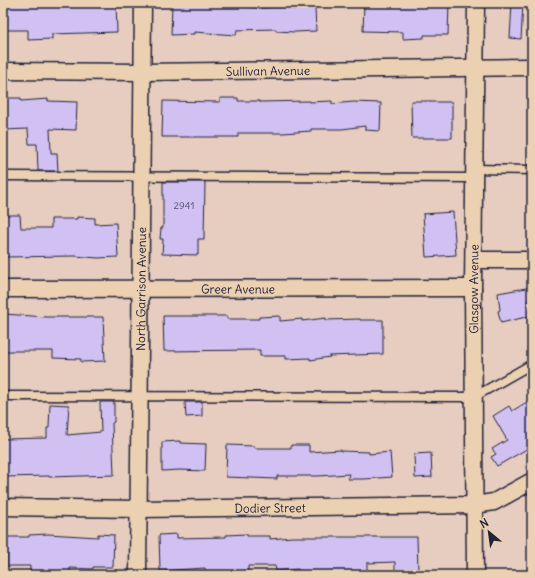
<svg xmlns="http://www.w3.org/2000/svg" width="535" height="578" viewBox="0 0 535 578" font-family="Delius,sans-serif">
<style>
.building{fill:#d1c1f3;stroke:#22223b}
.lines{fill:none;stroke-linecap:round;stroke-linejoin:round}
.service-casing{stroke:#22223b;stroke-width:11}
.minor-casing{stroke:#22223b;stroke-width:19}
.service{stroke:#ebd0b2;stroke-width:8}
.minor{stroke:#ebd0b2;stroke-width:16}
.labels{text-anchor:middle;dominant-baseline:central;stroke-width:4;stroke-linejoin:round;paint-order:stroke}
.number-label{font-size:10px;fill:#4e4a69}
.street-label{font-size:12px;fill:#22223b;stroke:#ebd0b2}
</style>
<rect width="100%" height="100%" fill="#e6cdbf"/>
<filter id="ink" filterUnits="userSpaceOnUse"><feTurbulence type="fractalNoise" baseFrequency=".025" numOctaves="2"/><feDisplacementMap in="SourceGraphic" scale="8" xChannelSelector="R" yChannelSelector="G"/><feConvolveMatrix kernelMatrix="1 2 1 2 8 2 1 2 1" color-interpolation-filters="sRGB"/></filter>
<g filter="url(#ink)">
<g class="building">
<path d="M28,3H51V6L116,3L117,32L52,34V39L28,40V30H3V4H28Z"/>
<path d="M172,3H222V4L258,8L291,7V9L315,8L316,31L295,32L276,31V29L237,30L236,35L194,32V34L171,35Z"/>
<path d="M364,3H449L448,35H424V38L403,39V32L363,31Z"/>
<path d="M512,3H523L521,39L510,38Z"/>
<path d="M3,98H21V101L48,99V101L77,102L76,130L50,129L51,153H57L58,171H38L37,144H29L28,129L3,130Z"/>
<path d="M220,98H238V101H259V102L310,101V102L332,101V104L353,102L381,103L380,131L365,130V126L342,129H311V131L283,133H238V137H162L163,101L220,102Z"/>
<path d="M411,101H429V102H452V138H412Z"/>
<path d="M163,182H205L204,239H198V255L162,254L163,239H160L161,228H163Z"/>
<path d="M453,212L456,255L426,257L423,214Z"/>
<path d="M3,215H20L21,228H51V219H77V217L95,218V224L116,223L118,257L98,258L75,256L3,257Z"/>
<path d="M532,287V300L527,301L530,316L501,323L498,311L500,310L498,293Z"/>
<path d="M4,314L46,317H103L105,361L81,362V359L53,358V351H3Z"/>
<path d="M163,316H227V319H259V317L280,316V321L302,319V321L326,318V320L360,319V320H383V354L329,356L330,357L310,360V358L286,359V356H260V350L164,351Z"/>
<path d="M532,399V446L497,466L491,457L496,454L492,449L507,440L493,416L509,406L512,411Z"/>
<path d="M100,402H114V422L112,423L114,475L49,477V476L3,477V439L47,438V428H49L50,404L69,405L67,435L101,432Z"/>
<path d="M185,402H202V416L186,417Z"/>
<path d="M180,441V443L206,444L205,471L180,470L162,471V442Z"/>
<path d="M227,445L254,446V448H291V445H309V452L341,450V451L369,452V454L390,452L392,477L365,479H348L349,474L318,476H277V479L226,477Z"/>
<path d="M431,453L432,477L415,478L414,454Z"/>
<path d="M48,534L98,537V534L114,535L113,567H93V569L70,568V574H30V566H7V537H29V535Z"/>
<path d="M177,534V538L226,537V535L247,534V536H270V539L292,537H417L418,570L415,573L395,574V562L367,563V575H323V573H298V569L276,571L275,566H248V575H205V568L160,571L159,535Z"/>
</g>
<g class="lines">
<defs>
<g id="service">
<path d="M475,169L532,170"/>
<path d="M3,176L475,178"/>
<path d="M3,396L474,397L532,364"/>
</g>
<g id="minor">
<path id="s1" d="M3,71L143,72L532,67"/>
<path d="M474,260H532"/>
<path id="s2" d="M3,289L473,288"/>
<path id="s3" d="M3,507L138,509L475,505L494,502L532,481"/>
<path id="s4" d="M138,575L143,3"/>
<path id="s5" d="M475,575L473,288L476,3"/>
</g>
</defs>
<use href="#service" class="service-casing"/>
<use href="#minor" class="minor-casing"/>
<use href="#service" class="service"/>
<use href="#minor" class="minor"/>
</g>
</g>
<g class="labels">
<g class="number-label">
<text x="184" y="205">2941</text>
</g>
<g class="street-label">
<text stroke="none"><textPath href="#s1" startOffset="265">Sullivan Avenue</textPath></text>
<text stroke="none"><textPath href="#s4" startOffset="286">North Garrison Avenue</textPath></text>
<text stroke="none"><textPath href="#s2" startOffset="235">Greer Avenue</textPath></text>
<text stroke="none"><textPath href="#s5" startOffset="286">Glasgow Avenue</textPath></text>
<text stroke="none"><textPath href="#s3" startOffset="267">Dodier Street</textPath></text>
</g>
</g>
<rect width="535" height="578" fill="none" stroke="#ebd0b2" stroke-width="16"/>
<rect x="8" y="8" width="519" height="562" fill="none" stroke="#22223b" stroke-width="1.5" filter="url(#ink)"/>
<g transform="translate(489 532) rotate(331)" stroke="#ebd0b2" stroke-width="3" paint-order="stroke">
<path d="M0-3L7 15L0 10L-7 15Z" fill="#22223b"/>
<text y="-6" font-size="11" font-weight="bold" text-anchor="middle" fill="#22223b">N</text>
</g>
</svg>
